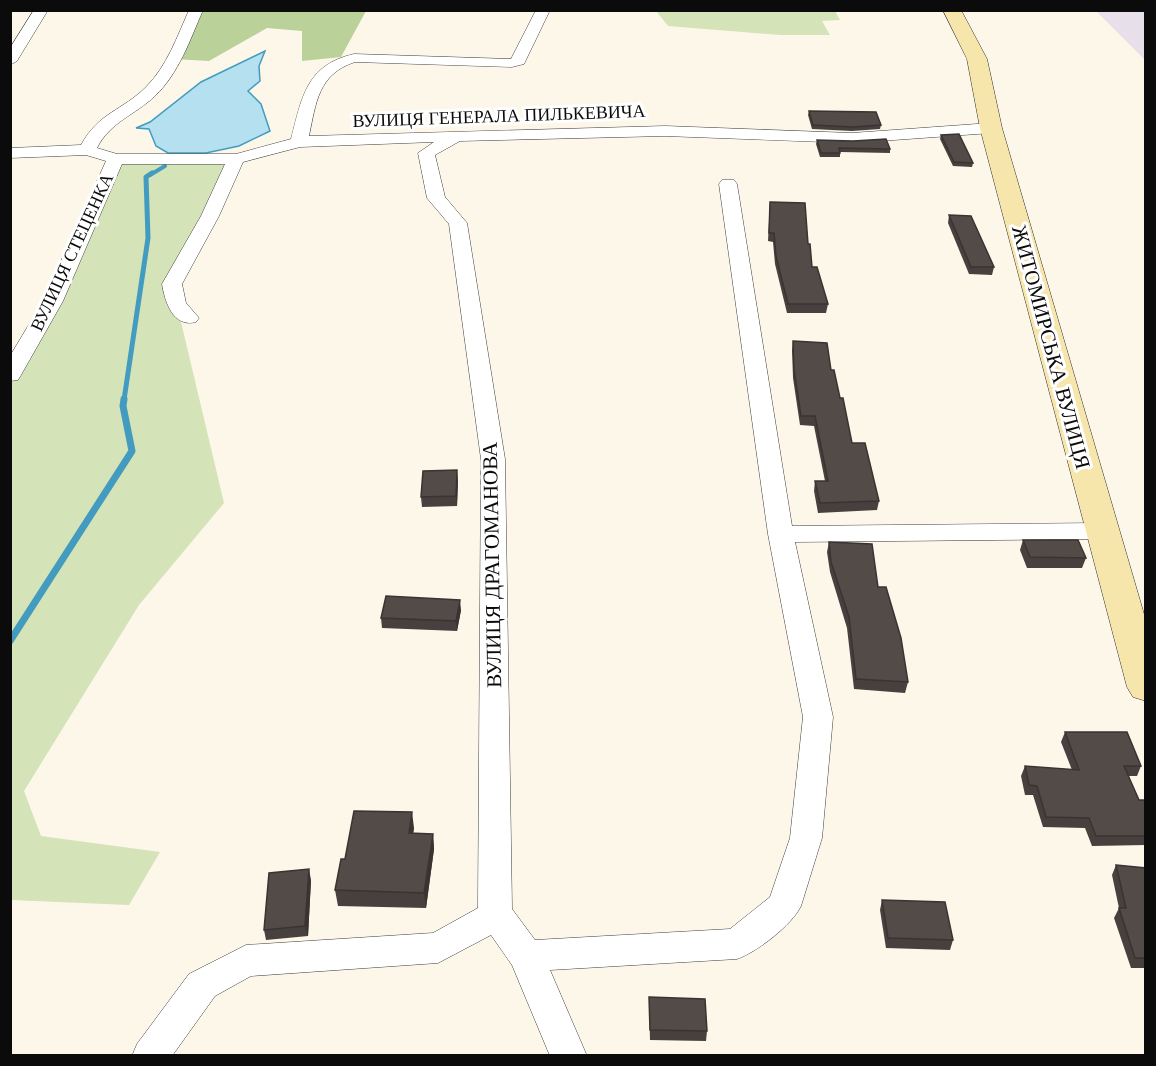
<svg xmlns="http://www.w3.org/2000/svg" width="1156" height="1066" viewBox="0 0 1156 1066" font-family="Georgia,serif">
<style>
.industrial{fill:#e7dfe9}
.green{fill:#d4e3b8}
.forest{fill:#bad299}
.water{fill:#b4e0ef;stroke:#439cbf;stroke-width:1.5}
.lines{fill:none;stroke-linecap:round;stroke-linejoin:round}
.stream-far2{stroke:#439cbf;stroke-width:4}
.stream-far1{stroke:#439cbf;stroke-width:5}
.stream{stroke:#439cbf;stroke-width:7}
.street-casing{stroke:#3e3e3e;stroke-width:1}
.secondary-casing{stroke:#2d2d2d;stroke-width:1}
.street{fill:#fff;fill-rule:evenodd}
.secondary{fill:#f7e6ac;fill-rule:evenodd}
.wall{fill:#47403e}
.shaded-wall{fill:#393432}
.building{fill:#524b48;stroke:#393432;stroke-width:1.5}
.labels{text-anchor:middle;dominant-baseline:central;stroke-width:6;stroke-linejoin:round;paint-order:stroke}
.far-street-label{font-size:18px;fill:#0b0b0b;stroke:#fff}
.street-label{font-size:21px;fill:#0b0b0b;stroke:#fff}
</style>
<rect width="100%" height="100%" fill="#fdf7ea"/>
<path class="industrial" d="M1096,11H1145V60Z"/>
<g class="green">
<path d="M656,11H835L840,20L822,21L830,35H780L668,26Z"/>
<path d="M116,159H236L172,284L224,503L139,605L24,791L41,836L160,852L129,905L11,900V375Z"/>
</g>
<path class="forest" d="M196,11H366L341,57L302,61V31L267,28L209,61L173,59Z"/>
<path class="water" d="M265,51L259,66L260,81L248,91L261,104L270,131L239,146L206,153H168L156,146L149,129L136,128L150,122L201,82Z"/>
<g class="lines">
<path class="stream-far2" d="M150,175L165,166"/>
<path class="stream-far1" d="M124,400L148,238L146,177L152,173"/>
<path class="stream" d="M10,641L132,451L123,406L124,399"/>
<defs>
<g id="street">
<path d="M34,10H48L17,61L10,65V48Z"/>
<path d="M189,10H203C190,40 179,73 155,96C135,115 110,122 97,148L117,154H236L291,139C302,97 306,65 354,54L511,59L536,10H550L524,64L512,67L355,62C318,74 316,103 309,136L665,126L852,133L991,123L999,128L991,133L852,143L665,136L460,141L435,155L445,197L467,223L505,459L512,909L535,940L730,929L770,897L790,838L803,717L768,534L719,184L722,180H734L737,184L792,526L1101,523L1110,525L1114,531L1110,537L1101,539L795,542L833,717L822,838L801,906C792,925 757,952 737,959L550,970L587,1056H550L512,965L491,935L438,963L251,976L215,996L172,1056H132L137,1044L189,974L246,945L433,933L478,908L481,459L449,224L427,198L418,153L434,142L300,147L243,162L219,216L182,284L186,303L199,318L196,322C173,328 165,302 162,284L201,216L225,164H122L63,301L21,375L18,380L10,381V356L43,301L106,161L86,155L10,158V148L81,145C99,112 122,111 146,87C167,66 177,37 189,10Z"/>
</g>
<path id="secondary" d="M943,10H961L987,59L1002,128L1146,621V701L1133,697L1127,687L980,128L967,59Z"/>
</defs>
<use href="#street" class="street-casing"/>
<use href="#secondary" class="secondary-casing"/>
<use href="#street" class="street"/>
<use href="#secondary" class="secondary"/>
</g>
<g class="wall">
<path d="M809,111L881,125L880,129L852,131L812,129L808,115Z"/>
<path d="M941,135L973,163L972,167L953,166L940,139Z"/>
<path d="M817,140L890,149V153L840,152V157H820L816,144Z"/>
<path d="M770,202L808,244L812,267L828,304L826,313H787L775,264L773,242L768,241Z"/>
<path d="M949,215L994,267L992,275L969,274L948,223Z"/>
<path d="M793,341L831,370L840,398L852,443L879,501L877,510L818,513L814,491L815,481H825L814,426L800,425L793,378L792,350Z"/>
<path d="M458,480L457,506L422,507L421,497Z"/>
<path d="M1023,540L1086,558L1082,568H1027L1020,550Z"/>
<path d="M829,542L878,587L908,682L905,693L854,689L847,628L830,572L827,552Z"/>
<path d="M461,610L457,631L382,628L381,618Z"/>
<path d="M1065,732L1141,766L1137,776H1128L1139,800H1146V845L1092,846L1085,828L1043,827L1033,795H1025L1021,776L1025,766L1072,770L1061,742Z"/>
<path d="M414,828L413,833L433,834L434,849L426,908L338,906L335,890L345,859Z"/>
<path d="M1116,865L1146,868V968H1131L1114,918L1119,908L1112,875Z"/>
<path d="M311,880L308,936L266,940L264,930Z"/>
<path d="M882,900L953,940L950,950L886,948L880,910Z"/>
<path d="M649,997L707,1031L706,1041L650,1040Z"/>
</g>
<g class="shaded-wall">
<path d="M457,470L458,480L457,506L456,496Z"/>
<path d="M460,600L461,610L457,631L456,621Z"/>
<path d="M412,812L414,828L411,848L409,833Z"/>
<path d="M433,834L434,849L426,908L424,893Z"/>
<path d="M309,869L311,880L308,936L305,926Z"/>
</g>
<g class="building">
<path d="M809,111L876,112L881,125L853,127L813,125Z"/>
<path d="M959,134L973,163L954,162L941,135Z"/>
<path d="M886,139L890,149L839,148L840,153H821L817,140L853,141Z"/>
<path d="M770,202L805,203L808,244H810L812,267H817L828,304H788L776,256L774,233H769Z"/>
<path d="M949,215L971,216L994,267H971Z"/>
<path d="M793,341L827,343L831,370H834L840,398H843L852,443H865L879,501L820,503L815,481H828L815,416H801L794,369Z"/>
<path d="M457,470L456,496L421,497L423,471Z"/>
<path d="M1023,540H1078L1086,558L1030,557Z"/>
<path d="M829,542L872,544L878,587H886L901,638L908,682L856,679L849,617L831,562Z"/>
<path d="M386,596L460,600L456,621L381,618Z"/>
<path d="M1065,732H1127L1141,766H1124L1139,800H1146V836H1096L1089,818L1046,817L1037,786L1029,785L1025,766L1079,770Z"/>
<path d="M354,811L412,812L409,833L433,834L424,893L335,890L341,859H345Z"/>
<path d="M1116,865L1146,868V958H1135L1119,908H1126Z"/>
<path d="M309,869L305,926L264,930L269,873Z"/>
<path d="M882,900L945,902L953,940L888,938Z"/>
<path d="M649,997L705,999L707,1031L650,1030Z"/>
</g>
<g class="labels">
<g class="far-street-label">
<text transform="translate(499 116) rotate(-2)">ВУЛИЦЯ ГЕНЕРАЛА ПИЛЬКЕВИЧА</text>
<text transform="translate(72 252) rotate(-65)">ВУЛИЦЯ СТЕЦЕНКА</text>
</g>
<g class="street-label">
<text transform="translate(1051 347) rotate(75)">ЖИТОМИРСЬКА ВУЛИЦЯ</text>
<text transform="translate(492 565) rotate(-91)">ВУЛИЦЯ ДРАГОМАНОВА</text>
</g>
</g>
<rect width="1156" height="1066" fill="none" stroke="#0b0b0b" stroke-width="24"/>
</svg>
